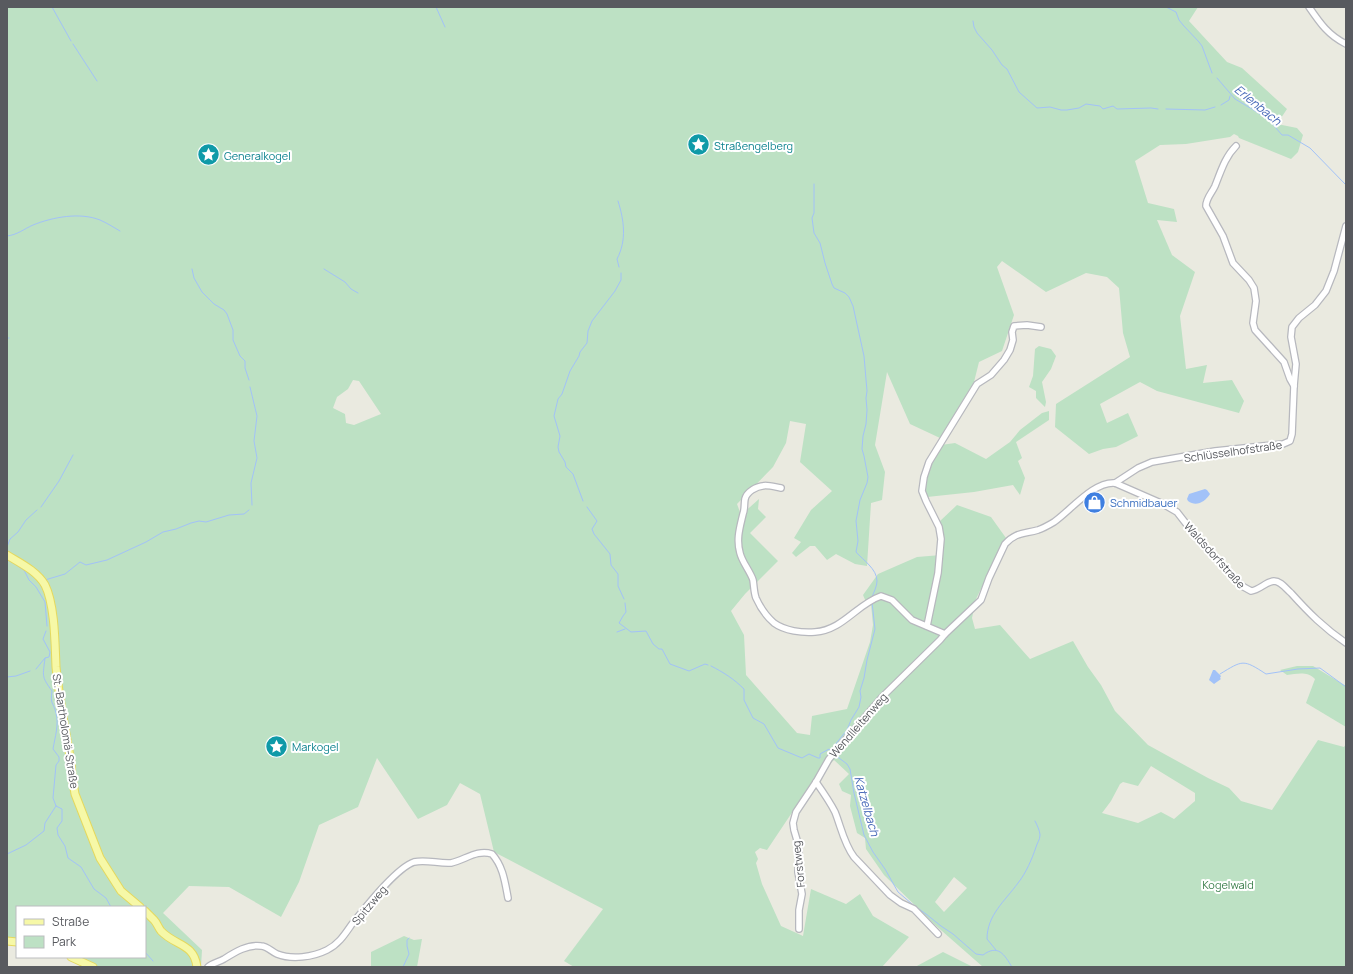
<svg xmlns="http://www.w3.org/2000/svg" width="1353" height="974" viewBox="0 0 1353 974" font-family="Manrope,sans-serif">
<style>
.green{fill:#bde1c4;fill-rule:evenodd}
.water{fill:#a2c2f8}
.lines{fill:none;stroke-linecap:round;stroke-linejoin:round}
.stream{stroke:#a2c2f8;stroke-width:1}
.minor-casing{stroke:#b7b8be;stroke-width:8}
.major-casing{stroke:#e5d95e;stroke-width:9}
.minor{stroke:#fff;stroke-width:5.5}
.major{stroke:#f6f8a7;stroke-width:7}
.labels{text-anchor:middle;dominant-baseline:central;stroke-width:4;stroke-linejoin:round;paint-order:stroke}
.culture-label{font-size:11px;fill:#0d838f;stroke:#fff;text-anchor:start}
.street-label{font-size:11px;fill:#585a5f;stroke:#fff}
.shop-label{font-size:11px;fill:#366cbe;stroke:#fff;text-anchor:start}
.park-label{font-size:11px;fill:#3a7d4a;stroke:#fff}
.water-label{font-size:12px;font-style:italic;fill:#4869b8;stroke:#fff}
</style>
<rect width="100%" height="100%" fill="#eaeae0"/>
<g class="green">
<path d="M7,7H1198L1189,21L1227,62L1242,68L1287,109L1277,124L1297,128L1303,135L1298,152L1291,159L1239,138L1238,136L1234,134L1230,137L1186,144L1160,145L1135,161L1148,203L1174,209L1177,222L1157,220L1172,255L1195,272L1180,316L1186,369L1207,365L1203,383L1232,380L1244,401L1239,413L1157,391L1140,382L1100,404L1107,423L1128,413L1138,436L1116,447L1103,449L1089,454L1055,427L1056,404L1130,357L1123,333L1119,288L1107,277L1086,273L1046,292L1002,261L997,267L1014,315L1002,351L979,362L974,382L940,438L910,424L887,372L875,445L885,472L882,500L871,503L867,566L855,564L836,554L827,560L815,546H810L796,557L792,553L801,542L794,538L811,510L832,491L800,462L806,424L790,421L786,443L773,467L737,504L741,515L759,499L758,509L766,517L750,533L778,561L745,594L731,611L744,635L746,675L797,733L810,735L812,716L847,709L870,642L873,625L871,604L866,602L863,595L878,574L917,557L941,555L939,522L957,505L991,517L1006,538L976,599L972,618L975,629L1000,625L1030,659L1073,641L1088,667L1101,685L1115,711L1148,745L1208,778L1229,788L1241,801L1272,810L1318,740L1344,747L1346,744V967H983L934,924L884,875L866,849L865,838L857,833L850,806L851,795L842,791L839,784L849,774L834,760L813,781L767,850L760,848L755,852L758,859L756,863L762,884L781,926L803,936L811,889L846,904L860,894L873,916L909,937L882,967H574L564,961L603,909L494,852L480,794L460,783L447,805L418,819L377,758L358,807L319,825L299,882L281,917L229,887L189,886L163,913L202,950L201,967H98L77,957H145V907H17V940L7,939ZM353,380L359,381L381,414L354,425L346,423L345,414L333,408L337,397L348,389ZM1151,766L1195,793V801L1174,819L1161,812L1138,823L1102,813L1111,801L1120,784L1123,782L1138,786ZM954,877L967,888L944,912L935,902Z"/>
<path d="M1039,346L1051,349L1056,356L1051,369L1042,382L1046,402L1045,407L1036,398V391L1029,387L1033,376L1035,349Z"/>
<path d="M1049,411V420L1016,442L1022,458L1018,461L1025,478L1020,495L1013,485L974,492L927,497C922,477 931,462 941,445L955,443L986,459L1010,442L1020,430L1042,413Z"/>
<path d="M1297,666H1313L1346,686V727L1306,703L1315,679C1307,671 1297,674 1287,675L1280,670Z"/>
<path d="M404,936L414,940L422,939L417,967H371V952Z"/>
<path d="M943,952L973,967H915Z"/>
</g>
<g class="water">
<path d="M1205,489L1207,490L1210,494C1205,502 1196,507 1188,501L1187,499L1189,494Z"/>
<path d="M1213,670H1215L1221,676L1220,678L1221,679L1214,684L1209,680Z"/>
</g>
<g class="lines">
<g class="stream">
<path d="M52,7L71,41"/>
<path d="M436,7L445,27"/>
<path d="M1166,7L1176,12L1179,20L1183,25L1199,42L1202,46L1212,73"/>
<path d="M973,21L974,27L977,33L992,50L1002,65L1007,69L1019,92L1037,108L1050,107L1061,110H1067L1079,108L1086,104L1100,106L1103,109L1113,106L1117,109L1151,108L1158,109"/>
<path d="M73,44L97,81"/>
<path d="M1217,78L1235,99L1252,109L1269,120L1282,135H1288L1310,148L1346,185"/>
<path d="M1221,105L1229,100L1230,96"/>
<path d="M1166,109L1205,110L1215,107"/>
<path d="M814,184V213L812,218L814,233L820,243L825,263L832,284L834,288L845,293L849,297L853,306L864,356L867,391L866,398L867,410L866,424L863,436L862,449L864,456L868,477L867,483L860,500L856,521L858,541L856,552C863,560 877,569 877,581C877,586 874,592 872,597"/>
<path d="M618,201C624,220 627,240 617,259L619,267"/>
<path d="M7,236C17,235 24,229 33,225C53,217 80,212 100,220C107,223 113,227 120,231"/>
<path d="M192,269L194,278L202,292L214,304L224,310L227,314L233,330V340L240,356L245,361V368L249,380"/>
<path d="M324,269L345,282L351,289L358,293"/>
<path d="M7,338H9"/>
<path d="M250,387L257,416L254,441L257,458L251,483L252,505"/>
<path d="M583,501L573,474L566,467L565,462L559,452L558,447L560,436L554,416L558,399L562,394L570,371L579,356L580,352L587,343L588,331L592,321L615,291L621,280V273"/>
<path d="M41,507L59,481L73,455"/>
<path d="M587,507L597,521L592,529L594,534L610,554L611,565L618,574V586L624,599"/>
<path d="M7,547L10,539L18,532L26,520L37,510"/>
<path d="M7,559L24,570L29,580L36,587L45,602L47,626"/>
<path d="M45,580L65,574L80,562L86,565L107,560L146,542L163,532L176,529L191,523L199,521L206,522L229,515L244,514L249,510"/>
<path d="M625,603L626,612L623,616L619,623L631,632L646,631L653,644L659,649H662L670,664L689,671L705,664L708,665"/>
<path d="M46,631L43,639L50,652L49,657L45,658C43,676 41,676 52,691C50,705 53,701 56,713C59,725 55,737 53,749L59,757V761L56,765L53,798L56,806L62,809V821L57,828L58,835L65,846L68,858L81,867L94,889L106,898L111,907"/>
<path d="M617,632L625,629"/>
<path d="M711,666C723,672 734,679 744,689V700L753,718L764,724L778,748L802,758L809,754L818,758H820V754L829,749L832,752"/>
<path d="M36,669L45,658"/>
<path d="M1220,674C1243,660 1243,659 1266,674L1298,669L1320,668L1346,687"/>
<path d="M7,677L16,676L30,671"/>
<path d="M832,751L834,746L847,730L851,720L859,707L861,697L860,691L864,678L867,660L875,629L872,602"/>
<path d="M835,755L847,764L850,769L854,793L864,835L873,852L885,869L898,892L912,904L926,914L941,926L953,934L976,954L983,955C998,944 1004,954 1012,967"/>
<path d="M7,854L26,845L44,831L45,823L56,806"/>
<path d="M996,950L987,939C987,915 1005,901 1018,883C1026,873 1032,859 1036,847C1037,843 1040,840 1040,835C1040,831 1037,825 1035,821"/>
<path d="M145,952L153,961"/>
<path d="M403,967L409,954L407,946V940L409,938"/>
</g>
<defs>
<g id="minor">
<path d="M1309,7C1320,23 1328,35 1346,44"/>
<path d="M1236,146C1225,157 1221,171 1215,186C1212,193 1206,198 1206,206L1223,236L1233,263L1249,280L1254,288L1256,301L1253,323L1255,330L1284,362L1290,379L1294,386"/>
<path d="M1115,483L1138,468L1152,462L1215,451L1283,444L1290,441L1292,434L1294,386L1296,364L1291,337L1292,327L1299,318L1315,305L1326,291L1334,271L1346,226"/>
<path d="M781,488C770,486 762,483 752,490C749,492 746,495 745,499C744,504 745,509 743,514C740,527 736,539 740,553C742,562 750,571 753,580C754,586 754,593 756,598C760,607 767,617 774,623C785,631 802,633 815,632C843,630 857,604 881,596L892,600L912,620L945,634"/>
<path d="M927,626L938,573L941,539L939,527L926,501L922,491L924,477L929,462L977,384L991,375L1004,360L1010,350L1013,340L1012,332L1014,326L1027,325L1041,327"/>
<path d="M816,782C823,792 830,802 835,812C841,827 844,844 854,857L890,895L901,903L914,909L938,934"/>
<path d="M799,929V910L802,894L798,872L799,847L794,830L793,823L796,812L816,782L829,759L882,697L940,640L945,634L981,600L989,578L1005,544C1016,532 1024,534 1038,530C1044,528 1049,525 1054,522C1071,510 1094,481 1115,483L1163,504L1177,512L1198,539L1242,586L1251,591C1260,590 1265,582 1274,581C1281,581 1286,589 1291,593C1309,613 1324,628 1346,643"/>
<path d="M208,967C212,963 219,962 224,959C235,952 248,944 261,946C267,946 272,952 277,954C292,960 313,957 327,950C339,944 345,934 352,924C365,908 396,868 414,862C426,859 439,864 451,863C465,860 477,849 492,854C503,866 505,882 508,898"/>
</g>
<g id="major">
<path d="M7,555C20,563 37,571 45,585C55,605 55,644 56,667C59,699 66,732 71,763L72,776L75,794L100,858L121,891L140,907"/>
<path d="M145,911C148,914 151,917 154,920C157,923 158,927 161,931C175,946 194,943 197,967"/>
<path d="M7,941L17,942"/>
<path d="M71,957L93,967"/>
</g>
</defs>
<use href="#minor" class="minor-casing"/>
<use href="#major" class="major-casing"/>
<use href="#minor" class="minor"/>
<use href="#major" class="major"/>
</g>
<defs>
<symbol id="sight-disc" viewBox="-11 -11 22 22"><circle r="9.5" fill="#0f9aa8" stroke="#fff"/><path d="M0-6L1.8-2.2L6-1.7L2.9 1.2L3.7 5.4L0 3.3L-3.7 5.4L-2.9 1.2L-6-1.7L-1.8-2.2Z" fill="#fff"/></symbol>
<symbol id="shop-disc" viewBox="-11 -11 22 22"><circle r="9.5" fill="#3f7fe0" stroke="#fff"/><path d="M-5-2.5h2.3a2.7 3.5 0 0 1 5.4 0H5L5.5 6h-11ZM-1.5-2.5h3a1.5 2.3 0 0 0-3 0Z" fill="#fff"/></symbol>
</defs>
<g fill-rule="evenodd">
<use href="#sight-disc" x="686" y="132" width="25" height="25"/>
<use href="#sight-disc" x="196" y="142" width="25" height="25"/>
<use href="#shop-disc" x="1082" y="490" width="25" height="25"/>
<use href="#sight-disc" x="264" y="734" width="25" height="25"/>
</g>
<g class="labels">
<g class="culture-label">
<text x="714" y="145">Straßengelberg</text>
<text x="224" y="155">Generalkogel</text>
<text x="292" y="746">Markogel</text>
</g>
<g class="street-label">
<text transform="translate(1233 451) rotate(-8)">Schlüsselhofstraße</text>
<text transform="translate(1215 555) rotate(48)">Waldsdorfstraße</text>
<text transform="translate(858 725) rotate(-49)">Wendlleitenweg</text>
<text transform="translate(66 731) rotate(81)">St.-Bartholomä-Straße</text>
<text transform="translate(798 864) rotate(-96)">Forstweg</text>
<text transform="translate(369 905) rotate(-50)">Spitzweg</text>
</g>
<g class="shop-label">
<text x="1110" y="502">Schmidbauer</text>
</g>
<g class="park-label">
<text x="1228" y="884">Kogelwald</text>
</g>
<g class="water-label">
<text transform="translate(1258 105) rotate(39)">Erlenbach</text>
<text transform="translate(867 806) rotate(74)">Katzelbach</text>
</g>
</g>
<rect width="1353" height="974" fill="none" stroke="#585a5f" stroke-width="16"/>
<rect x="16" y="906" width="130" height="52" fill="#ffffff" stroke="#bcbdbf"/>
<rect x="24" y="919" width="20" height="6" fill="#f6f8a7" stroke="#bcbdbf"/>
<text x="52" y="926" font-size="12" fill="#585a5f">Straße</text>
<rect x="24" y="936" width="20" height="12" fill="#bde1c4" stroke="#bcbdbf"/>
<text x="52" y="946" font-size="12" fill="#585a5f">Park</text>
</svg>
